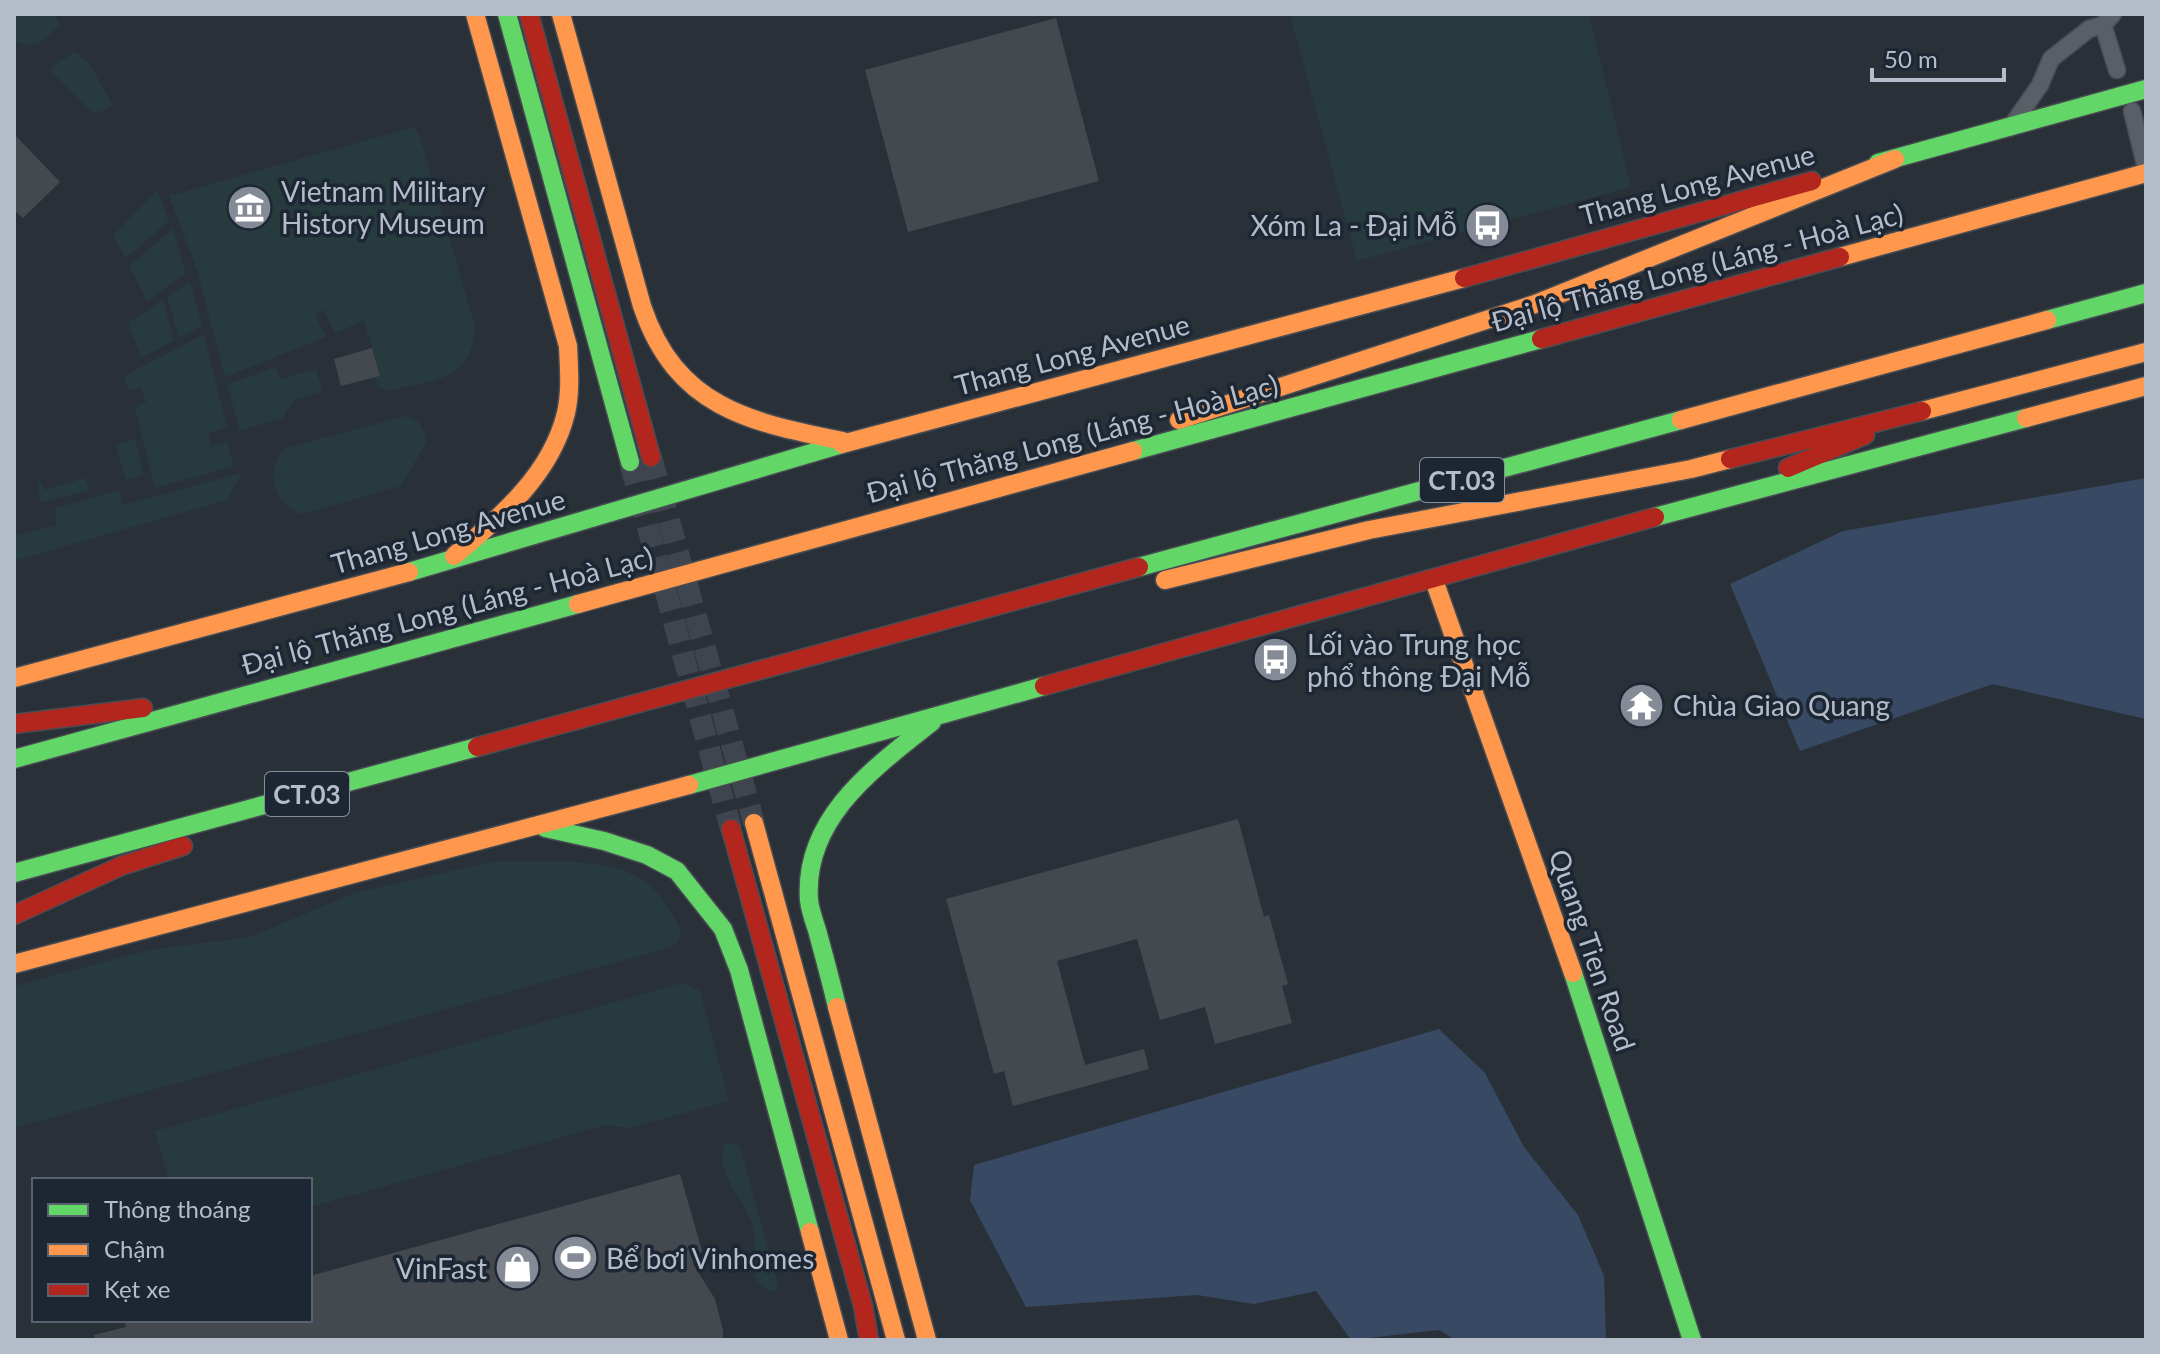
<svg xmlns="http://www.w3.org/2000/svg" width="2160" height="1354" viewBox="0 0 2160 1354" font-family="Lato,sans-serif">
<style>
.green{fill:#273a3e}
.water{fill:#384963}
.building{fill:#444950}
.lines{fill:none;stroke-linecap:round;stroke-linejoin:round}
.secondary-tunnel{stroke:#3f454e;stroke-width:22;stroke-dasharray:22 11;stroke-linecap:butt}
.street-casing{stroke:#484c53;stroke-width:19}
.fast-casing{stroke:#484c53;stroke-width:21}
.slow-casing{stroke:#484c53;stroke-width:21}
.jam-casing{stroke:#484c53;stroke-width:21}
.street{stroke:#5a5e66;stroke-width:16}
.fast{stroke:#63d668;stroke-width:18}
.slow{stroke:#ff974d;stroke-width:18}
.jam{stroke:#b3261e;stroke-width:18}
.labels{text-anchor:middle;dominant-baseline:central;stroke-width:7;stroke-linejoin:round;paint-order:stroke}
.shield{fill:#1d2633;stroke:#878f9c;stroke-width:2}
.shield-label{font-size:26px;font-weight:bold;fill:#b4bcc9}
.street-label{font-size:28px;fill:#b4bcc9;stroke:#1d2633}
.poi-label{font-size:28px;fill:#b4bcc9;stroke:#1d2633;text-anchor:start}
</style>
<rect width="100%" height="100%" fill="#2a3038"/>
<g class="green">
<path d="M14,14H54L60,25C42,41 38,52 14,40Z"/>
<path d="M1290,14H1589L1631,187L1357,261Z"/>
<path d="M75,52L89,63L112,104L110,108L96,113L90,110L51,71L52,66Z"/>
<path d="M413,127L419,134L475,326C473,382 433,379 389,391L377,385L374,377L380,375L364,321L335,333L323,310L315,314L326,337L225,377L197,270L169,196Z"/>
<path d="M157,190L169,221L126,258L113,236Z"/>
<path d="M173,229L186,273L147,301L129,266Z"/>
<path d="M190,282L202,326L179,338L167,297Z"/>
<path d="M163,300L174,341L141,358L128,323Z"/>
<path d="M204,334L227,427L208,434L211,446L227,442L234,466L155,488L135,408L146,402L141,387L129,391L124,376Z"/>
<path d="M275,367L280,379L316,369L323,392L294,400L282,418L240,431L227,385Z"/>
<path d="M405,416L418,421L427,437L425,445L401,486L303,514C273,507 263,468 286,448Z"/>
<path d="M135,439L144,475L126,480L116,445Z"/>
<path d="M242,473L227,500L14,561V536L56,525V508L119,490L123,505Z"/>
<path d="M85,478L89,490L41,503L37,482L41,481L44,490Z"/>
<path d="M496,861C535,861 611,857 643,880C661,892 670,911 681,929L679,940L672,947L14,1128V986L153,949L250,937L354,893Z"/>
<path d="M682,983L700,991L729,1101L629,1128L606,1125L310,1207V1180H169L155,1131Z"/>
<path d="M728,1143L740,1146L779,1288L773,1292C741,1282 760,1250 753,1227C745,1199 715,1176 724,1145Z"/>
</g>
<g class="water">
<path d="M2146,478V719L1993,684L1800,751L1730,584L1843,531Z"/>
<path d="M1439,1029L1485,1073L1524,1147L1578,1215L1604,1276L1606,1340H1456L1439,1330L1351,1340L1316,1291L1254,1304L1197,1295L1026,1307L970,1200L974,1165Z"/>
</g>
<g class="building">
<path d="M1056,18L1099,181L908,232L865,70Z"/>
<path d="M14,134L60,182L23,218L14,210Z"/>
<path d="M372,348L380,376L341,386L334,359Z"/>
<path d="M1238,819L1264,917L1269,915L1288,984L1282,986L1292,1023L1215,1044L1205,1007L1160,1020L1137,939L1057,961L1085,1065L1144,1049L1149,1069L1013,1106L1004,1071L994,1074L946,899Z"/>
<path d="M680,1174L702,1251L693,1264L715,1299L723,1330V1340H95L94,1335L126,1327L124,1320H310V1276Z"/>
</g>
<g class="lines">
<g class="secondary-tunnel">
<path d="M651,457L754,823"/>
<path d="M630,462L731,829"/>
</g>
<defs>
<g id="street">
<path d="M2103,25L2117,70"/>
<path d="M2132,111L2146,168"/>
<path d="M2010,128L2040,85L2051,59L2089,29L2103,25L2113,14"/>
</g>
<g id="fast">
<path d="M507,14L630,462"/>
<path d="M1878,163L2146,89"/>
<path d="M2047,320L2146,293"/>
<path d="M1133,451L1541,339"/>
<path d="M1655,517L2026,418"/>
<path d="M1139,567L1681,420"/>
<path d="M409,572L842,444"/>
<path d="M14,759L578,604"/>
<path d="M689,785L1044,686"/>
<path d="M545,828L604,841L647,855L677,871L723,929L739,970L810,1232"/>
<path d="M14,873L477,747"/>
<path d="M1573,973L1692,1340"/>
<path d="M837,1007C831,981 824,956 817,930C814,921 810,910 809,900C803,818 875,767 932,722"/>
</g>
<g id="slow">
<path d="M561,14L642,306C676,407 748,422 843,441"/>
<path d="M1840,257L2146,173"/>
<path d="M1922,411L2146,352"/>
<path d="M2026,418L2146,386"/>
<path d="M1179,420L1535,304L1895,159"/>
<path d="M1681,420L2047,320"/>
<path d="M842,444L1464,278"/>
<path d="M454,556C500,517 551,475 566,413C571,391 569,369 568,346L475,14"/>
<path d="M1165,580L1369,530L1691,469L1730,459"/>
<path d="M1434,580L1573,973"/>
<path d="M578,604L1133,451"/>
<path d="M14,678L409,572"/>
<path d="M754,823L896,1340"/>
<path d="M14,964L689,785"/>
<path d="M837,1007L927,1340"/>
<path d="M810,1232L839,1340"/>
</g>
<g id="jam">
<path d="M529,14L651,457"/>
<path d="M1464,278L1812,181"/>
<path d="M1541,339L1840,257"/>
<path d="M1730,459L1922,411"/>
<path d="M1788,468L1865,435"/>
<path d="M1044,686L1655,517"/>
<path d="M14,724L143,708"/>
<path d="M477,747L1139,567"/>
<path d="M731,829L863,1306L869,1340"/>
<path d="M14,915L121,866L183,846"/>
</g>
</defs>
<use href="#street" class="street-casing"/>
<use href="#fast" class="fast-casing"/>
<use href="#slow" class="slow-casing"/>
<use href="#jam" class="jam-casing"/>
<use href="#street" class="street"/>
<use href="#fast" class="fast"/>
<use href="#slow" class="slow"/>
<use href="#jam" class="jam"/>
</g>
<defs>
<symbol id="museum-disc" viewBox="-11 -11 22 22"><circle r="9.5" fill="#848b96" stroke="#1d2633"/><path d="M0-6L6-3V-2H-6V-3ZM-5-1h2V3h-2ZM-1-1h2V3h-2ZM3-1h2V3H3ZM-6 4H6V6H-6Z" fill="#fff"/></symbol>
<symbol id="bus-disc" viewBox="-11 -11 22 22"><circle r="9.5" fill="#848b96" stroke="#1d2633"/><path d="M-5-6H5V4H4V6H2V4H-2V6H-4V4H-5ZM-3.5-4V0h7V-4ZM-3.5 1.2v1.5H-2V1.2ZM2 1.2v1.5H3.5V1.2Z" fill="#fff"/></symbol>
<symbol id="temple-disc" viewBox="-11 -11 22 22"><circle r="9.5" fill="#848b96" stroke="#1d2633"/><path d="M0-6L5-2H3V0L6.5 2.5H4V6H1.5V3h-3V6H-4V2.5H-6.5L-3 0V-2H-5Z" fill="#fff"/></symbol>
<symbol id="stadium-disc" viewBox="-11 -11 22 22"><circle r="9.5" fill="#848b96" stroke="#1d2633"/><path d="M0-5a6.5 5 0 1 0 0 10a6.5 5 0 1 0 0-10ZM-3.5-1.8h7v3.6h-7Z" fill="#fff"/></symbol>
<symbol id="shop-disc" viewBox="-11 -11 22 22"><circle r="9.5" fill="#848b96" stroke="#1d2633"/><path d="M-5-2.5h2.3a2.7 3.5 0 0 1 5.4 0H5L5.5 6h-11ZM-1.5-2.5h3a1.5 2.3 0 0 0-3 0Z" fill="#fff"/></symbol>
</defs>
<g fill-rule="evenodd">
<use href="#museum-disc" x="224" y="182" width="51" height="51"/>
<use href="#bus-disc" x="1462" y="200" width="51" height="51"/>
<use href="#bus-disc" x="1250" y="634" width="51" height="51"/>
<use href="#temple-disc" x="1616" y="680" width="51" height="51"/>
<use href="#stadium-disc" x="550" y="1232" width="51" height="51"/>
<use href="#shop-disc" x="492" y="1242" width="51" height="51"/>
</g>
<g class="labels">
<g class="shield">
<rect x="1420" y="458" width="84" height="44" rx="6"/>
<rect x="265" y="772" width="84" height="44" rx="6"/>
</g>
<g class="shield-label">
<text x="1462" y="480">CT.03</text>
<text x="307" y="794">CT.03</text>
</g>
<g class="street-label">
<text transform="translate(1697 184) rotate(-15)">Thang Long Avenue</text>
<text transform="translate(1697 267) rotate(-15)">Đại lộ Thăng Long (Láng - Hoà Lạc)</text>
<text transform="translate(1072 354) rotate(-15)">Thang Long Avenue</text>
<text transform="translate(1072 438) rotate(-15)">Đại lộ Thăng Long (Láng - Hoà Lạc)</text>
<text transform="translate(448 531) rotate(-16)">Thang Long Avenue</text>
<text transform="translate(447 610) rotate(-15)">Đại lộ Thăng Long (Láng - Hoà Lạc)</text>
<text transform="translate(1593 950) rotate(71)">Quang Tien Road</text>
</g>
<g class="poi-label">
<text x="281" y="191">Vietnam Military<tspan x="281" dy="32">History Museum</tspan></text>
<text x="1457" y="225" text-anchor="end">Xóm La - Đại Mỗ</text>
<text x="1307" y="644">Lối vào Trung học<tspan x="1307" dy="32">phổ thông Đại Mỗ</tspan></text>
<text x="1673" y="705">Chùa Giao Quang</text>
<text x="606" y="1258">Bể bơi Vinhomes</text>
<text x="487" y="1268" text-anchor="end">VinFast</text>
</g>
</g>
<rect width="2160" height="1354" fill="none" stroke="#b4bcc9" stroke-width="32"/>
<rect x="32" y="1178" width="280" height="144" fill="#1d2633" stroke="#59626f" stroke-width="2"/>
<rect x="48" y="1204" width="40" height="12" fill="#63d668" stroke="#59626f" stroke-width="2"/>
<text x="104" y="1218" font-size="24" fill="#b4bcc9">Thông thoáng</text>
<rect x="48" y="1244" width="40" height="12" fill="#ff974d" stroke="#59626f" stroke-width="2"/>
<text x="104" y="1258" font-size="24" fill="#b4bcc9">Chậm</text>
<rect x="48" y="1284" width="40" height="12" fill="#b3261e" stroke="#59626f" stroke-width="2"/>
<text x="104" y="1298" font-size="24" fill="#b4bcc9">Kẹt xe</text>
<path d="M1872 68v12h132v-12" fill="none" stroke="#b4bcc9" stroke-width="4"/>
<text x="1884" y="68" font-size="24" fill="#b4bcc9" stroke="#1d2633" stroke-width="6" paint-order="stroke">50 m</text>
</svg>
